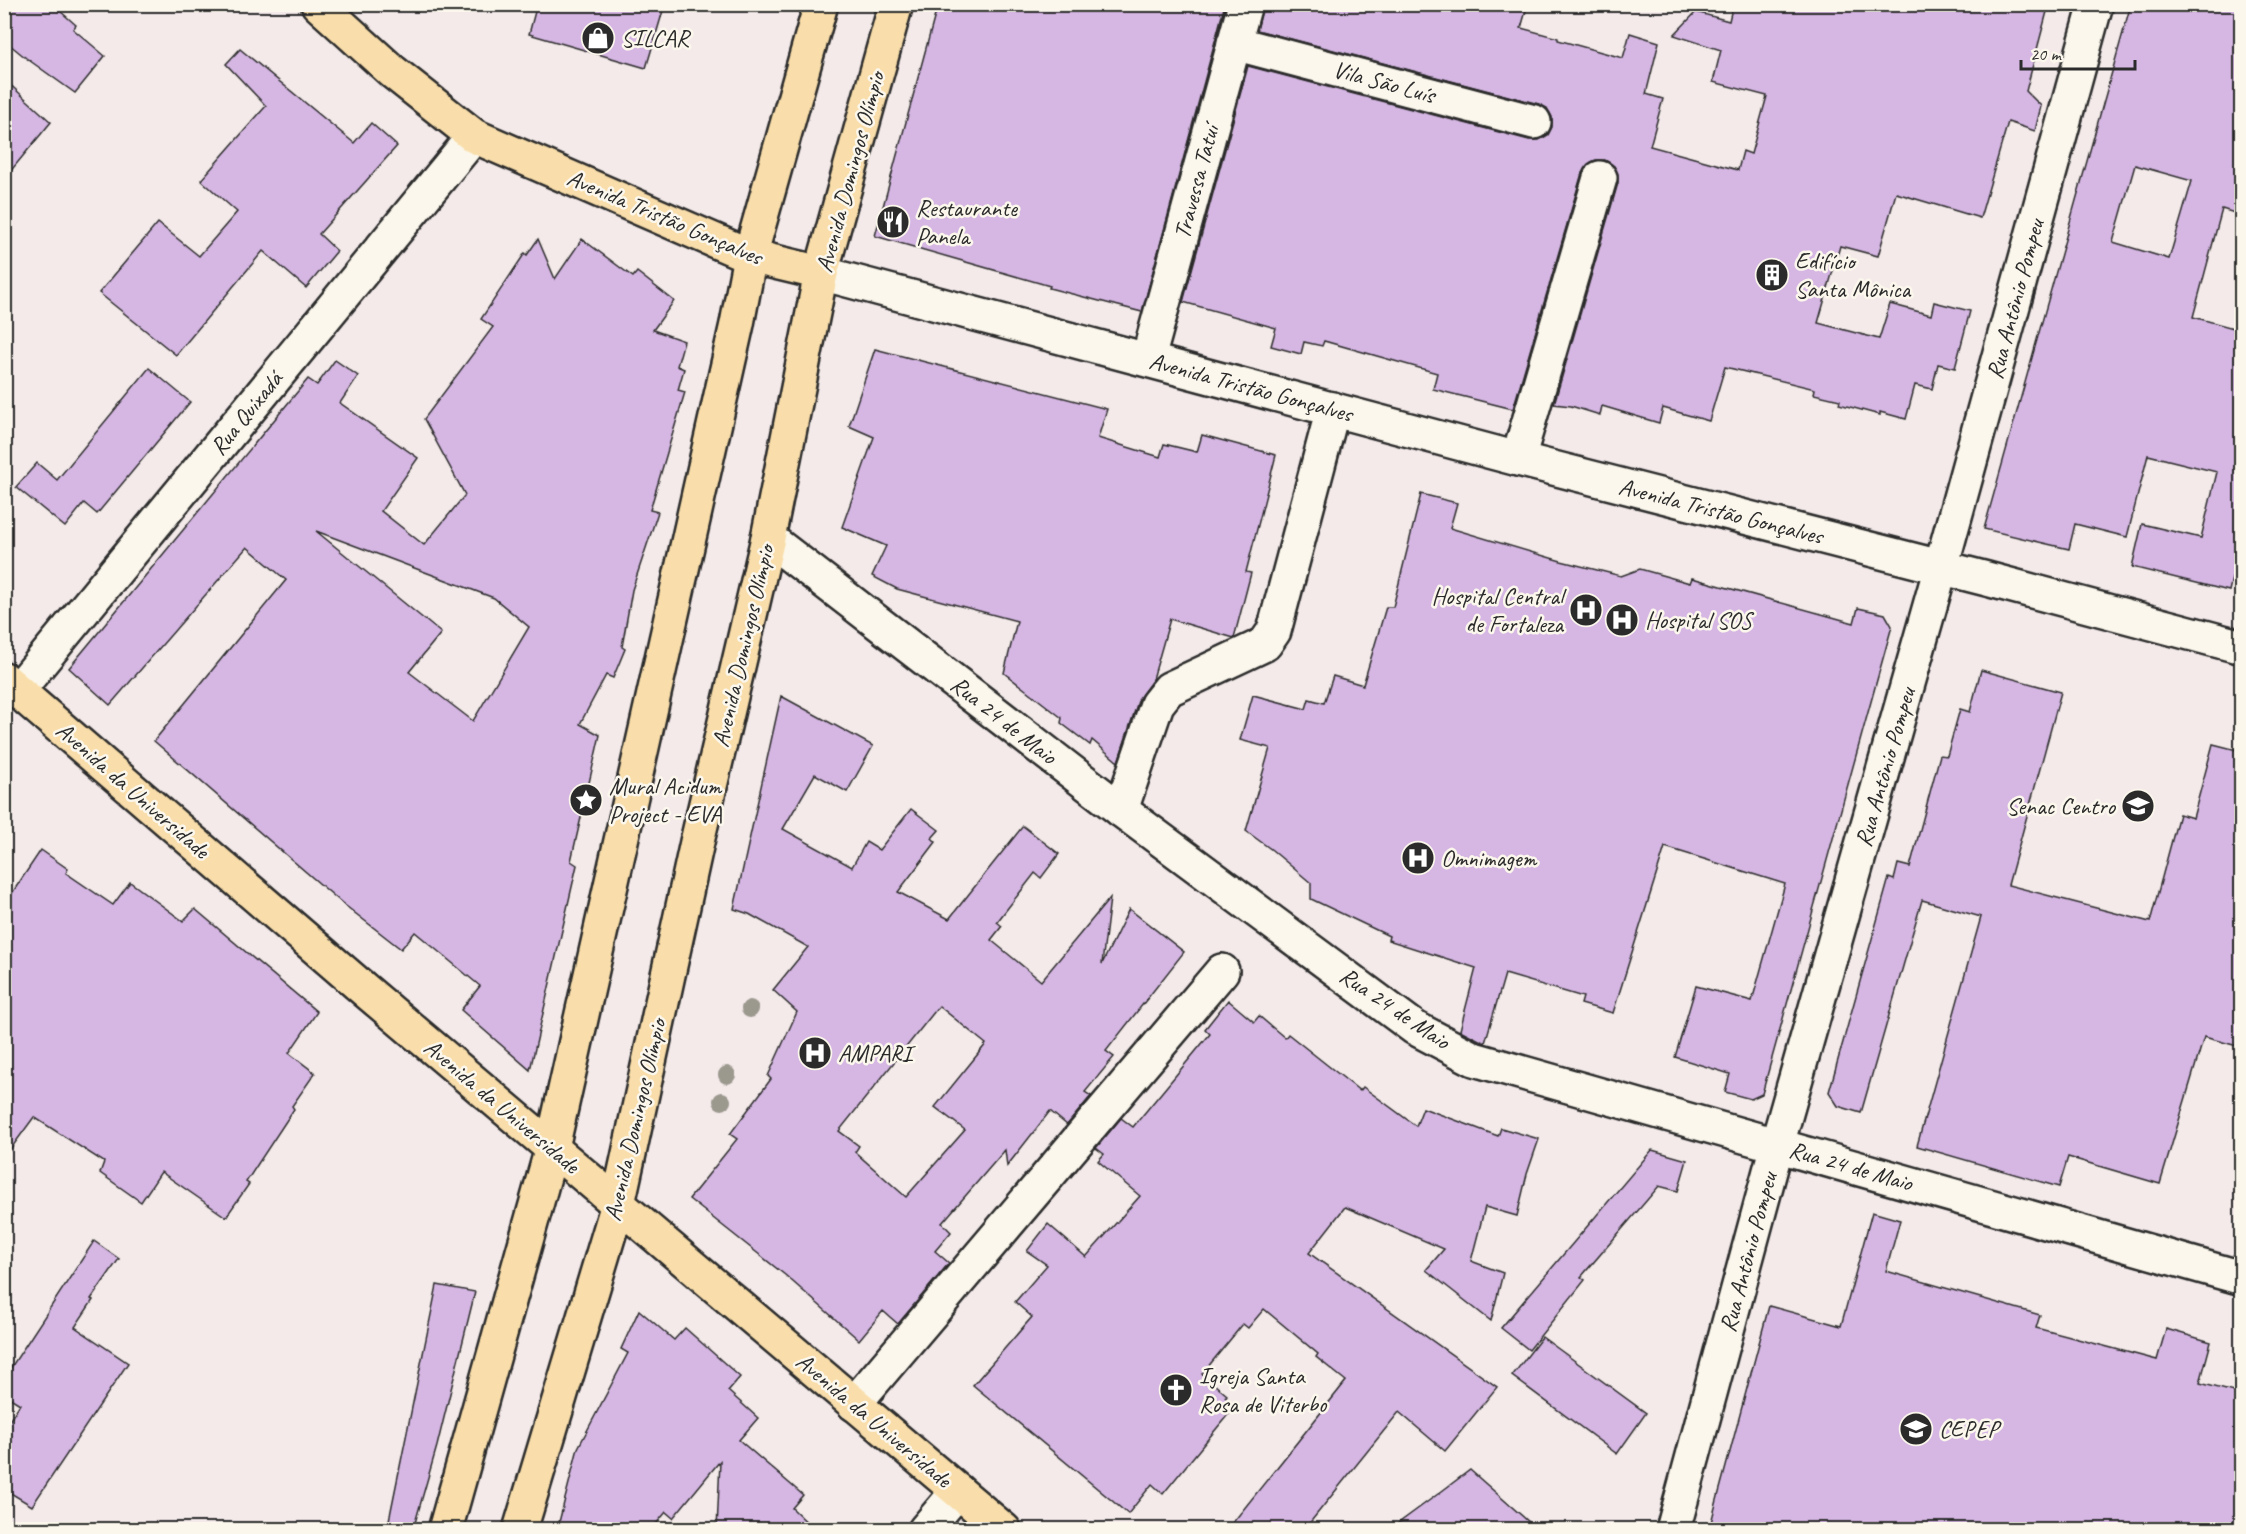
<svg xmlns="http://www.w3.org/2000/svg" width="2246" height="1534" viewBox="0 0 2246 1534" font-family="Caveat,sans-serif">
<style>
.building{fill:#d6b7e4;stroke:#2b2b2b;stroke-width:1.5;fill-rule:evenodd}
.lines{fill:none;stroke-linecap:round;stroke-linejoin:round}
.minor-casing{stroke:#2b2b2b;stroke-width:38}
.major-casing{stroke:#2b2b2b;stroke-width:38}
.minor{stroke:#fbf7ec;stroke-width:33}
.major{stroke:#f9deab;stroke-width:33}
.tree{fill:#9b988e}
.labels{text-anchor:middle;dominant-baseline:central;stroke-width:5;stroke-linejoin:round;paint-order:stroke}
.poi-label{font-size:24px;fill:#2b2b2b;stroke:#fbf7ec;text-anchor:start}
.street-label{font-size:24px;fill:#2b2b2b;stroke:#fbf7ec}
</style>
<rect width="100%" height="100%" fill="#f4eaea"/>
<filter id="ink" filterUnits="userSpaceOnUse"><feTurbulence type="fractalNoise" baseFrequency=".0167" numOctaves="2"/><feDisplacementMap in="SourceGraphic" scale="12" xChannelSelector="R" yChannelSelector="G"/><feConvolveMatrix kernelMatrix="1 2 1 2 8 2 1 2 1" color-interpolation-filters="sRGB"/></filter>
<g filter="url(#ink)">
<g class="building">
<path d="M4,4H52L76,25L73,29L105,56L75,93L26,58L4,40Z"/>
<path d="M537,4H665L646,68L529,34Z"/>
<path d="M938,4H1225L1142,312L1049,288L1050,286L875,236Z"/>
<path d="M1263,4H1528L1521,28L1558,38V40L1623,58L1630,33L1659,42L1646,94L1663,99L1650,146L1738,170L1743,151L1751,154L1767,96L1713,82L1721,50L1674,35L1696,12L1729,21L1733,4H2049L2026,91L2041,106L2035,131L2008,122L1980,218L1896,193L1878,256L1840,246L1818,323L1879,339L1890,304L1931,315L1934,302L1970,311L1955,368L1938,364L1932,389L1915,385L1906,419L1880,412V415L1839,404L1840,400L1814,394L1815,389L1725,367L1709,421L1663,408L1659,423L1602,406L1600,415L1571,406L1554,404L1618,183V174L1614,166L1605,160H1596L1588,164L1582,173L1513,409L1433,389L1437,373L1324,341L1322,346L1304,342L1301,354L1271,346L1276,328L1183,302L1248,66L1529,140H1539L1548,135L1552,127V117L1547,108L1539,104L1257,30Z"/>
<path d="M2131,4H2241V215L2222,209L2193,317L2241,330V541L2229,591L2132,567L2142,524L2201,538L2217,472L2148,455L2127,537L2075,524L2069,549L1984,529ZM2135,165L2192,181L2169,259L2113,242Z"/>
<path d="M240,49L354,143L371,123L397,146L319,234L337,251L306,288L263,251L176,355L99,293L158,223L199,256L237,212L201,180L266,106L226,64Z"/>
<path d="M4,79L51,122L4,179Z"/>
<path d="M538,239L555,279L582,239L633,277L637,272L674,301L653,330L684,341L677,366L684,369L678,390L685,392L650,510L658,512L632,590L622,647L625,649L613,678L606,675L580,724L600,735L571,861L577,865L530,1070L461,1010L480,986L415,932L401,949L342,903L154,741L286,580L247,547L110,705L69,668L308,379L317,385L335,360L358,376L340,403L418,458L381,511L424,545L465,495L424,419L493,327L481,319L525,253L527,255ZM316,531L494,598L529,627L473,721L409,672L441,633Z"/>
<path d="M875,349L1107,409L1098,438L1160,457L1164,444L1197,452L1202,435L1276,455L1246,572L1251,573L1234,638L1170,619L1153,679L1139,698L1118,762L1092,740L1090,745L1061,723L1062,718L1004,673L1017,621L897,589L872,576L886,546L842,527L874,437L849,426Z"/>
<path d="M149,368L190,402L97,514L84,503L65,527L16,487L37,463L57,480Z"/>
<path d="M1421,494L1457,503L1450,528L1561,561L1621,576L1640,569L1690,583L1692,578L1854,623L1858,608L1885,614L1892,626L1762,1094L1751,1099L1725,1092L1730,1074L1675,1057L1696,986L1752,1001L1785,884L1665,847L1613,1013L1581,1004L1583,997L1505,974L1485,1043L1460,1030L1476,968L1388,940L1389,936L1311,899V883L1272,850L1246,831L1270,748L1240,740L1253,695L1306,709L1309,699L1324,703L1333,676L1363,685L1386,607H1393Z"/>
<path d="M1981,670L2061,692L2008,885L2150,922L2179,814L2193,818L2213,744L2241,751V1047L2204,1037L2160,1184L2068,1157L2059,1187L1917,1146L1981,917L1922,900L1861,1113L1838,1106L1829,1092L1889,878L1894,880L1898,864L1910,867L1940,755L1947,756L1960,709L1970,712Z"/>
<path d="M781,696L873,746L847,792L815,774L783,829L852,867L866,842L879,850L911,809L939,830L932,838L936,842L898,892L949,919L1023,826L1059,854L1041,878L1035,873L997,922L1002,926L991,940L1041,981L1110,898L1102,964L1129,909L1184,952L1106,1051L1114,1057L1085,1092L1091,1096L1067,1125L1050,1111L1007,1166L1005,1150L942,1223L951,1232L935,1251L949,1263L898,1324L883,1311L859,1340L785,1275L689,1199L737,1139L730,1134L771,1079L768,1076L797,1012L773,990L808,947L749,914L734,909ZM939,1006L986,1044L935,1107L965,1130L906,1197L855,1152L859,1146L839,1131Z"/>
<path d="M41,850L68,869L66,873L113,905L130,882L183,921L195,909L317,1012L289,1053L315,1073L292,1106L294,1109L246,1182L249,1184L226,1217L161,1172L141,1202L100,1173L104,1162L34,1117L4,1158V905Z"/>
<path d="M1228,1000L1254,1022L1259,1016L1285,1038L1288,1034L1360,1091L1363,1087L1416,1126L1423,1108L1498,1136L1501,1128L1539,1139L1527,1174L1517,1216L1485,1207L1471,1261L1503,1273L1491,1321L1426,1270L1444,1249L1345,1207L1309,1253L1497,1387L1445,1451L1399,1412L1304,1530H1227L1346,1381L1316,1357L1318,1354L1264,1309L1248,1328L1243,1324L1202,1374L1227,1395L1225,1397L1235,1406L1163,1494L1152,1484L1128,1514L973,1385L1032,1317L1015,1302L1047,1265L1027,1251L1048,1224L1086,1257L1140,1196L1098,1161L1104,1154L1096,1148L1121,1118L1133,1127L1210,1034L1205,1029Z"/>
<path d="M1652,1150L1687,1160L1678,1191L1659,1186L1581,1277L1585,1280L1529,1350L1501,1328Z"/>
<path d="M1872,1212L1900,1220L1886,1271L2040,1315L2036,1328L2157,1360L2166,1329L2211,1342L2200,1383L2241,1394V1530H1709L1769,1306L1841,1326Z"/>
<path d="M94,1241L119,1259L91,1299L93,1300L75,1327L128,1363L32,1506L4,1489V1429L20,1404L4,1394V1378Z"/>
<path d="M437,1285L475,1292L437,1446L413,1530H387Z"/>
<path d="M639,1310L674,1340L685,1328L740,1377L728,1391L758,1418L739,1440L803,1495L792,1508L815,1530H717L720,1461L673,1518L666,1512L651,1530H557L578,1448L628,1353L621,1349Z"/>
<path d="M1542,1337L1646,1413L1617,1454L1512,1376Z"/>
<path d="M1470,1470L1538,1530H1389L1438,1494Z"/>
</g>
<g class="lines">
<defs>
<g id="minor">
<path d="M1234,43L1534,122"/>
<path d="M821,273L1518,459L1987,579L2242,647"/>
<path d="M1148,359L1245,4"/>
<path d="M1518,459L1600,178"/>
<path d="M768,538L1121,810L1415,1028L1474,1059L2242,1278"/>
<path d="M18,690L474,136"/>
<path d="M1121,810L1157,704L1169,689L1265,644L1274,631L1333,409"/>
<path d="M854,1404L1222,971"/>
<path d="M925,1530L958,1491"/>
<path d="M1673,1530L1777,1145L1941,567L2096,4"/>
</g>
<g id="major">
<path d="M318,4L393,72L474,136L750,256L821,273"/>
<path d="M4,679L366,991L1004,1530"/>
<path d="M445,1530L552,1148L737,324L750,256L821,4"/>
<path d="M520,1530L618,1204L697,842L768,538L821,273L896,4"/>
</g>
</defs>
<use href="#minor" class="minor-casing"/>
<use href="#major" class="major-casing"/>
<use href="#minor" class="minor"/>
<use href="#major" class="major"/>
</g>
<g class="tree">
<circle cx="750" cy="1009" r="9"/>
<circle cx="727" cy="1075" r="9"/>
<circle cx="722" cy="1101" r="9"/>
</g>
</g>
<defs>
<symbol id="shop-disc" viewBox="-11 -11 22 22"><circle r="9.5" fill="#2b2b2b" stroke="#fbf7ec"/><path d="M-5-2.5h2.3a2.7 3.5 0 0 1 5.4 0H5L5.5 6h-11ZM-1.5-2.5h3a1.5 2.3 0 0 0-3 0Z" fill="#fff"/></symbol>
<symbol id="restaurant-disc" viewBox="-11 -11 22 22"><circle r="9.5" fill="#2b2b2b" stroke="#fbf7ec"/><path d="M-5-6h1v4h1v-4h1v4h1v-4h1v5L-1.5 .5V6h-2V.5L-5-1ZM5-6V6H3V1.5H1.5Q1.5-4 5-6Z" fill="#fff"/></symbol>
<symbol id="building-disc" viewBox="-11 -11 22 22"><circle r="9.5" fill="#2b2b2b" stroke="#fbf7ec"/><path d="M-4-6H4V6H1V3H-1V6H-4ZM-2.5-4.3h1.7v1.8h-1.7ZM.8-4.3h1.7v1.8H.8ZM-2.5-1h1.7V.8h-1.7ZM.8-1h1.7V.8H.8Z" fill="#fff"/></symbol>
<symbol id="hospital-disc" viewBox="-11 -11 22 22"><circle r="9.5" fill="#2b2b2b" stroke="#fbf7ec"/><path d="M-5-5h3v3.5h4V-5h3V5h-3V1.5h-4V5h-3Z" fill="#fff"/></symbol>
<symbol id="sight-disc" viewBox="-11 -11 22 22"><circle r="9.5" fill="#2b2b2b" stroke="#fbf7ec"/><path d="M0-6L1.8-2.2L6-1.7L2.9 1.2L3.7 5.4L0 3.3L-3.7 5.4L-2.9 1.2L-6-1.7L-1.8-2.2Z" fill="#fff"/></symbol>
<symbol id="university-disc" viewBox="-11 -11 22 22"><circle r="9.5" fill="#2b2b2b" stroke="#fbf7ec"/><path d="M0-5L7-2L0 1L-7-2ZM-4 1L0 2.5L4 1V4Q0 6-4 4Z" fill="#fff"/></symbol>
<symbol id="church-disc" viewBox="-11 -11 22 22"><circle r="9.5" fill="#2b2b2b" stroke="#fbf7ec"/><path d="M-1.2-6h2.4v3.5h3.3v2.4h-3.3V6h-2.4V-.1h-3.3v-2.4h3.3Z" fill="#fff"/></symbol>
</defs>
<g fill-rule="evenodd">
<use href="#shop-disc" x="579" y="19" width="38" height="38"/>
<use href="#restaurant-disc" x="874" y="203" width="38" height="38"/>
<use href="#building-disc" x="1753" y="256" width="38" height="38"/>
<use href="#hospital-disc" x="1567" y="591" width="38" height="38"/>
<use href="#hospital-disc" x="1603" y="601" width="38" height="38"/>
<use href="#sight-disc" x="567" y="781" width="38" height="38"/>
<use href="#university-disc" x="2119" y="787" width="38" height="38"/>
<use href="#hospital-disc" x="1399" y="839" width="38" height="38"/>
<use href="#hospital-disc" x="796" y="1034" width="38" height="38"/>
<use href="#church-disc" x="1157" y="1371" width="38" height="38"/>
<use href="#university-disc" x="1897" y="1410" width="38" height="38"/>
</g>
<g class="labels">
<g class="poi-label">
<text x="621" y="38">SILCAR</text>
<text x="916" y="208">Restaurante<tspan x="916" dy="28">Panela</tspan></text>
<text x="1795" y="261">Edifício<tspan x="1795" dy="28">Santa Mônica</tspan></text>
<text x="1563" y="596" text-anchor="end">Hospital Central<tspan x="1563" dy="28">de Fortaleza</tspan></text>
<text x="1645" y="620">Hospital SOS</text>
<text x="609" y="786">Mural Acidum<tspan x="609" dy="28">Project - EVA</tspan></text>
<text x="2115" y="806" text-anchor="end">Senac Centro</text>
<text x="1441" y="858">Omnimagem</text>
<text x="838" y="1053">AMPARI</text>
<text x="1199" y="1376">Igreja Santa<tspan x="1199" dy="28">Rosa de Viterbo</tspan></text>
<text x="1939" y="1429">CEPEP</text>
</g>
<g class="street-label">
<text transform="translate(1384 82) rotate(15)">Vila São Luís</text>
<text transform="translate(850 172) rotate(-75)">Avenida Domingos Olímpio</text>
<text transform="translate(1196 182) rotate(-75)">Travessa Tatuí</text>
<text transform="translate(665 217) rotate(23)">Avenida Tristão Gonçalves</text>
<text transform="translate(2015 299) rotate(-75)">Rua Antônio Pompeu</text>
<text transform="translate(1251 387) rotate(15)">Avenida Tristão Gonçalves</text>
<text transform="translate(246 413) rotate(-51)">Rua Quixadá</text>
<text transform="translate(1721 511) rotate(14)">Avenida Tristão Gonçalves</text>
<text transform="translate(743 646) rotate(-77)">Avenida Domingos Olímpio</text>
<text transform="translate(1004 720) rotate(38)">Rua 24 de Maio</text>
<text transform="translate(1885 767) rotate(-74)">Rua Antônio Pompeu</text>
<text transform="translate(133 790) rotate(41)">Avenida da Universidade</text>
<text transform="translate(1395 1008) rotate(34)">Rua 24 de Maio</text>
<text transform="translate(502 1106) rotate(40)">Avenida da Universidade</text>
<text transform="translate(635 1120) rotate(-77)">Avenida Domingos Olímpio</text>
<text transform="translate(1851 1166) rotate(16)">Rua 24 de Maio</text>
<text transform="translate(1748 1252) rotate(-75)">Rua Antônio Pompeu</text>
<text transform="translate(874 1420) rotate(40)">Avenida da Universidade</text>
</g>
</g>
<rect width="2246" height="1534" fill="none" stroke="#fbf7ec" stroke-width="24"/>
<rect x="12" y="12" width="2222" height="1510" fill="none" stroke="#2b2b2b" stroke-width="2" filter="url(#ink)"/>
<path d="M2021 60v9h114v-9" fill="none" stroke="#2b2b2b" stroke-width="3"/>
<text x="2030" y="60" font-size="18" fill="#2b2b2b" stroke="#fbf7ec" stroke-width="4.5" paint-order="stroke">20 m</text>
</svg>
